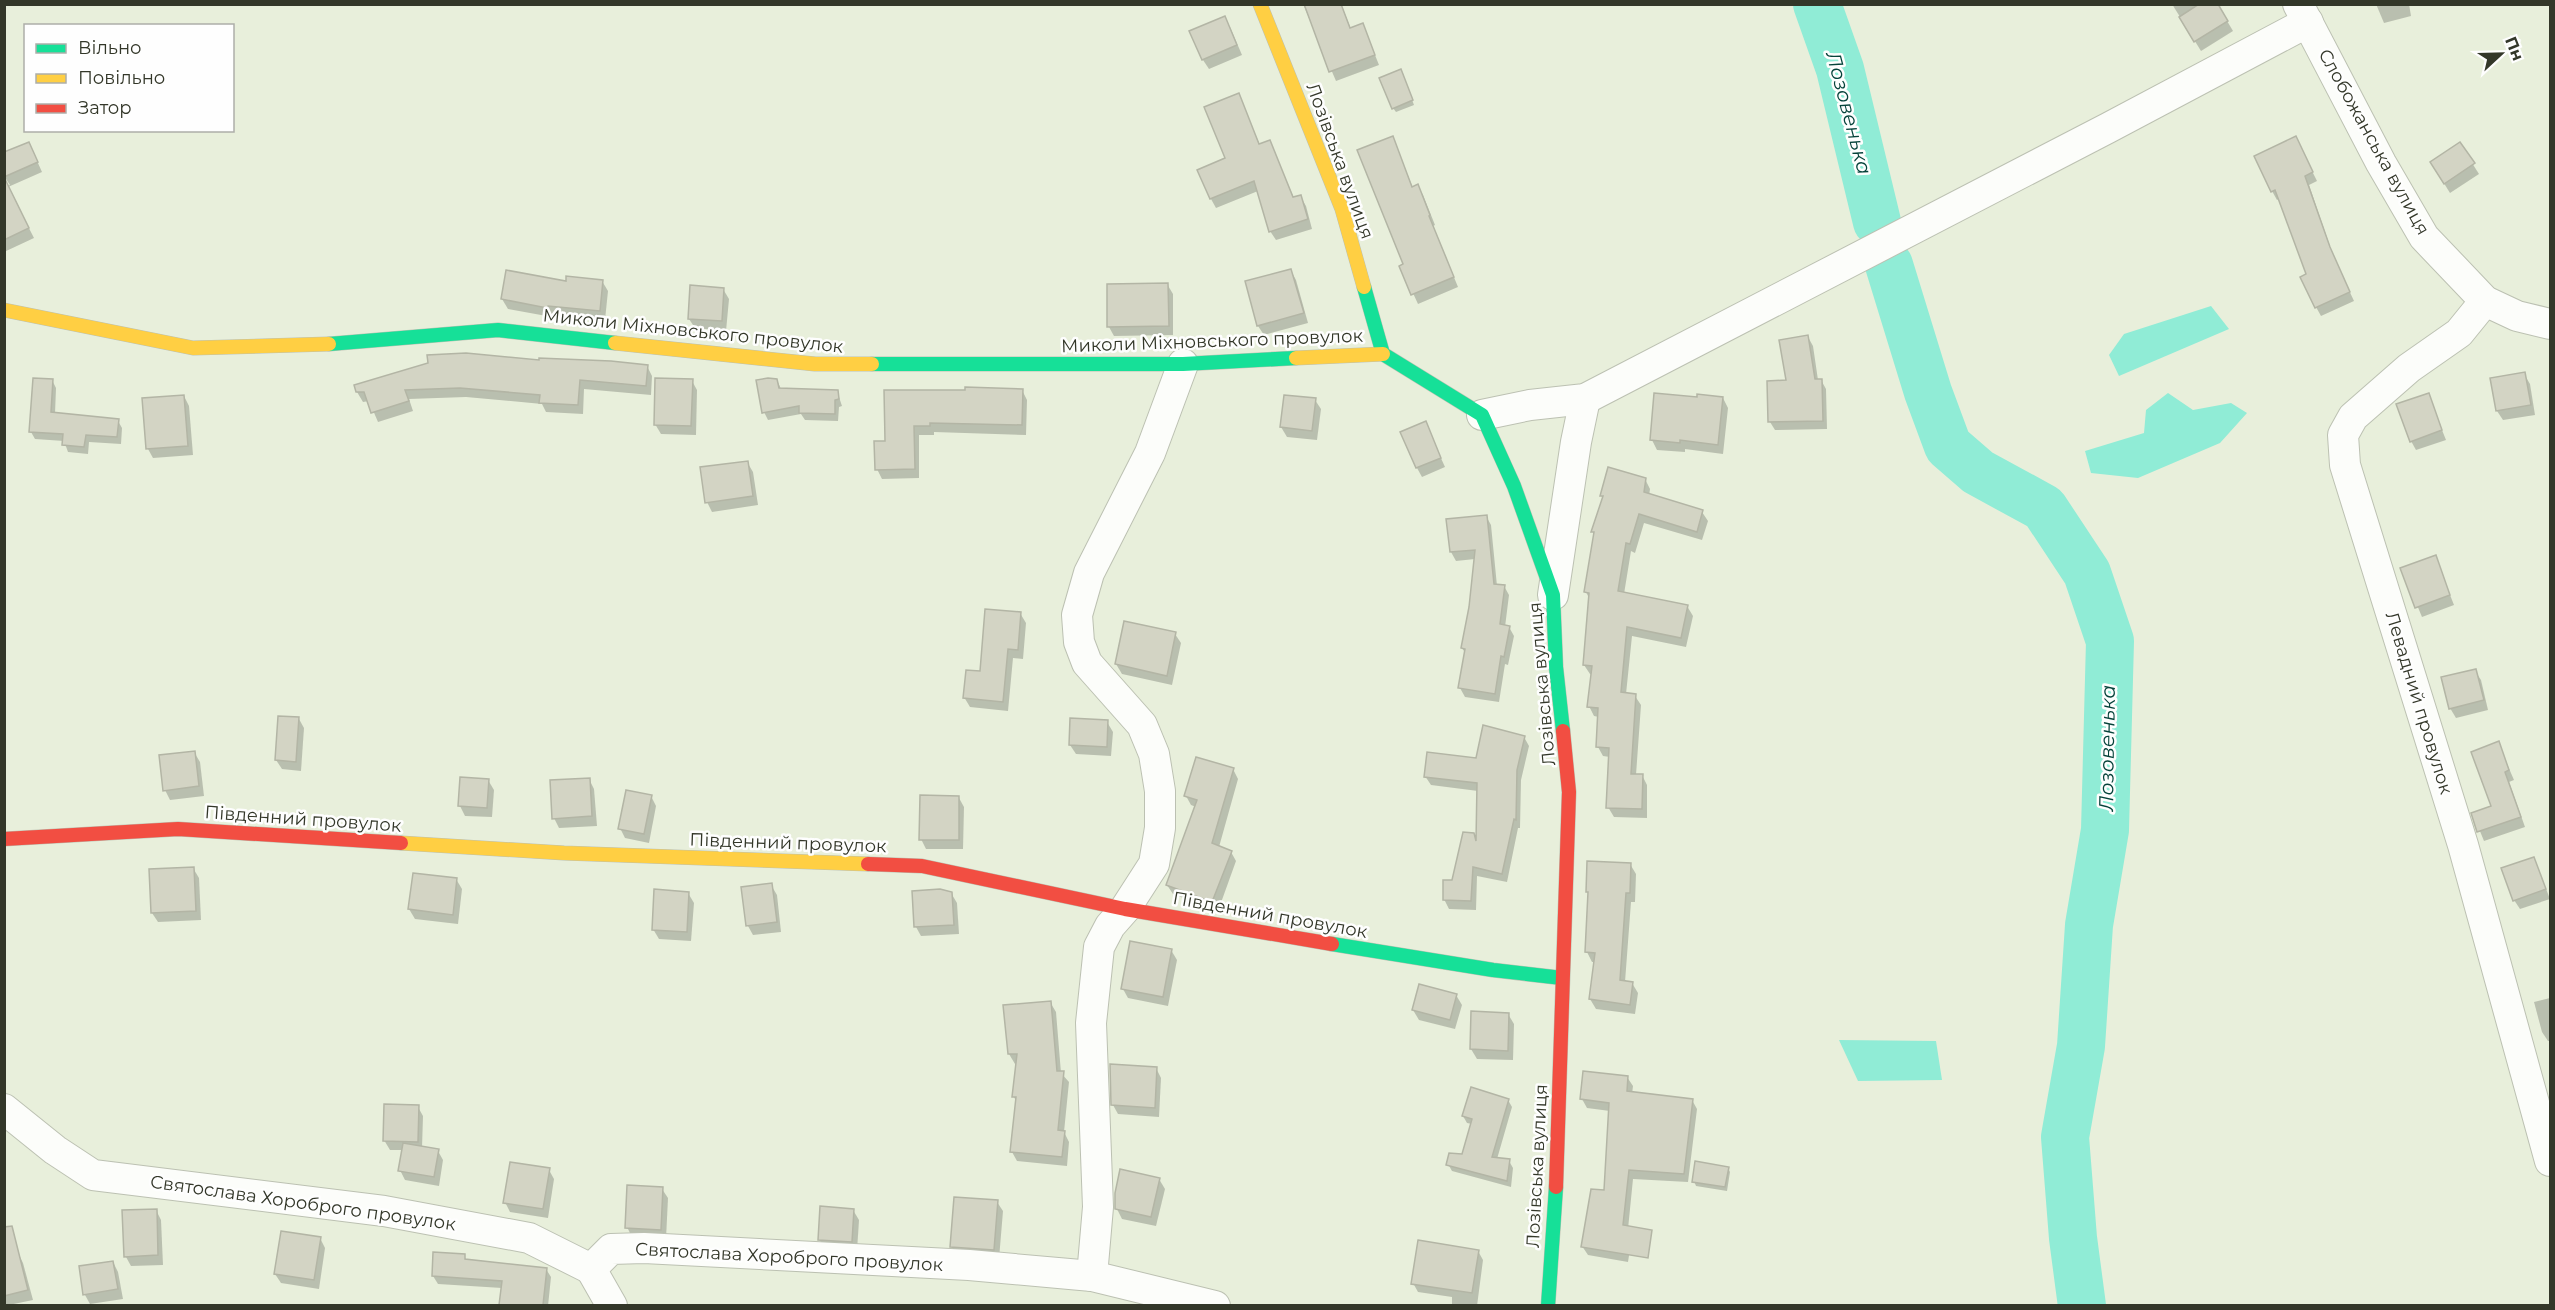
<svg xmlns="http://www.w3.org/2000/svg" width="2555" height="1310" viewBox="0 0 2555 1310" font-family="Montserrat,sans-serif">
<style>
.water{fill:#90ecd6}
.shadow{fill:#0003}
.lines{fill:none;stroke-linecap:round;stroke-linejoin:round}
.river{stroke:#90ecd6;stroke-width:48}
.building{fill:#d3d4c4;stroke:#b3b5a5;stroke-width:1.5}
.street-casing{stroke:#bcc1b2;stroke-width:32}
.fast-casing{stroke:#bcc1b2;stroke-width:15}
.slow-casing{stroke:#bcc1b2;stroke-width:15}
.jam-casing{stroke:#bcc1b2;stroke-width:15}
.street{stroke:#fcfdfa;stroke-width:30}
.fast{stroke:#16e098;stroke-width:14}
.slow{stroke:#ffcf43;stroke-width:14}
.jam{stroke:#f24e42;stroke-width:14}
.labels{text-anchor:middle;dominant-baseline:central;stroke-width:5;stroke-linejoin:round;paint-order:stroke}
.street-label{font-size:18px;fill:#333729;stroke:#fefefe}
.water-label{font-size:20px;font-style:italic;fill:#05433a;stroke:#fefefe}
</style>
<rect width="100%" height="100%" fill="#e8efdb"/>
<g class="water">
<path d="M2211,306L2229,329L2119,376L2109,355L2124,334Z"/>
<path d="M2168,393L2193,410L2231,403L2247,413L2220,443L2138,478L2091,473L2085,451L2144,433L2146,410Z"/>
<path d="M1839,1040L1936,1041L1942,1080L1858,1081Z"/>
</g>
<g class="shadow">
<path d="M1303,4H1341L1351,29L1363,25L1379,65L1336,81Z"/>
<path d="M2172,4H2217L2233,31L2201,51Z"/>
<path d="M2376,4H2409L2411,16L2384,23Z"/>
<path d="M1230,27L1242,55L1209,69L1203,60Z"/>
<path d="M1403,75L1414,105L1396,112L1393,108Z"/>
<path d="M1238,95L1260,145L1269,141L1294,198L1300,196L1306,206L1312,229L1276,240L1270,231L1258,191L1216,208L1211,199L1199,171L1227,159Z"/>
<path d="M1392,138L1413,188L1418,186L1423,195L1435,225L1433,226L1458,287L1418,304L1401,267L1405,265Z"/>
<path d="M29,143L42,172L8,187L34,238L4,252V188L10,185L4,176Z"/>
<path d="M2460,144L2479,174L2450,193L2437,172Z"/>
<path d="M2300,147L2317,181L2309,185L2334,258L2354,301L2321,316L2316,307L2308,274L2280,198L2277,200L2272,191Z"/>
<path d="M1291,271L1296,280L1308,323L1264,335L1258,326Z"/>
<path d="M602,281L608,291L605,320L552,317L508,309L502,299L567,283Z"/>
<path d="M1167,284L1173,294V335L1114,336L1109,327Z"/>
<path d="M723,289L729,299L726,331L695,328L689,319Z"/>
<path d="M1808,337L1813,346L1818,380H1821L1826,389L1827,429L1775,430L1770,422Z"/>
<path d="M540,362L647,366L652,376L651,395L584,389L583,414L546,412L542,404L466,397L409,399L413,411L378,422L369,401L363,402L357,392Z"/>
<path d="M2524,374L2530,384L2535,415L2503,420L2497,411L2492,379Z"/>
<path d="M52,380L56,388L55,414L118,421L122,428L121,444L89,442L88,454L68,452L64,441L35,439L31,432Z"/>
<path d="M777,380L781,389L837,391L842,406L839,407L838,421L805,420L801,414L768,420L764,412Z"/>
<path d="M692,381L697,390L696,435L661,434L655,424Z"/>
<path d="M1022,390L1027,400L1026,435L934,432V435H919V478L882,479L877,469L886,443V392Z"/>
<path d="M2428,395L2446,440L2416,450L2411,441Z"/>
<path d="M184,396L189,406L193,455L153,458L148,449Z"/>
<path d="M1723,398L1728,408L1723,454L1685,449V452L1657,450L1652,440Z"/>
<path d="M1315,400L1321,409L1317,440L1287,437L1281,427Z"/>
<path d="M1425,423L1445,467L1422,477L1417,468Z"/>
<path d="M747,462L753,472L758,505L712,512L707,502Z"/>
<path d="M1645,479L1650,489L1649,496L1702,512L1708,521L1702,540L1644,523L1635,553L1631,551L1624,594L1687,606L1693,616L1686,647L1632,636L1626,694L1635,696L1641,705L1636,775H1642L1647,785V818L1614,817L1608,807L1610,757L1603,756L1598,747L1599,717L1594,716L1589,706L1592,675L1590,674L1584,665L1590,600L1586,592L1595,535L1593,531L1603,499L1601,495Z"/>
<path d="M1486,516L1491,525L1497,586H1504L1509,595L1505,627H1509L1514,636L1508,665L1505,664L1499,702L1465,697L1460,688L1466,654L1462,648L1470,607L1475,559L1456,561L1451,552Z"/>
<path d="M2435,557L2454,605L2422,617L2402,569Z"/>
<path d="M1020,613L1026,623L1023,659L1013,658L1008,711L970,707L964,697Z"/>
<path d="M1175,634L1181,643L1172,685L1122,674L1116,664Z"/>
<path d="M2475,671L2481,680L2488,710L2456,718L2450,708Z"/>
<path d="M299,719L304,728L301,771L282,769L276,760Z"/>
<path d="M1107,722L1113,732L1111,756L1076,754L1070,745Z"/>
<path d="M1524,737L1529,746L1521,780L1520,828H1518L1507,882L1477,876L1476,910L1449,909L1444,899L1474,835L1477,841L1478,791L1431,785L1425,776L1477,760Z"/>
<path d="M2498,743L2514,780L2509,782L2525,827L2484,841L2473,814L2493,807Z"/>
<path d="M194,752L200,762L204,796L170,800L165,790Z"/>
<path d="M1233,769L1238,779L1219,847L1231,852L1236,861L1218,911L1173,894L1167,885L1196,807L1191,805L1186,796Z"/>
<path d="M589,779L594,789L597,826L559,828L554,818Z"/>
<path d="M488,780L494,790L492,817L465,816L460,806Z"/>
<path d="M651,796L656,806L649,843L625,838L620,828Z"/>
<path d="M959,798L964,807L963,849H926L921,839Z"/>
<path d="M2534,858L2550,899L2520,909L2514,900Z"/>
<path d="M1630,864L1636,874L1635,902H1631L1625,982L1632,983L1638,993L1635,1014L1596,1009L1590,999L1595,962H1592L1587,952Z"/>
<path d="M193,868L199,878L201,920L158,922L152,913Z"/>
<path d="M456,879L462,889L458,924L415,919L409,909Z"/>
<path d="M771,885L777,895L781,932L753,935L748,926L743,889Z"/>
<path d="M688,893L694,903L691,941L659,939L653,929Z"/>
<path d="M951,893L957,903L959,934L921,936L916,927Z"/>
<path d="M1171,950L1177,960L1168,1006L1128,998L1123,989Z"/>
<path d="M1456,995L1462,1005L1455,1029L1419,1020L1413,1010Z"/>
<path d="M2550,998V1041H2548L2542,1032L2534,1002Z"/>
<path d="M1050,1002L1056,1012L1061,1073L1069,1082L1064,1132L1069,1142L1067,1166L1017,1161L1012,1152L1017,1103L1014,1097L1017,1063L1015,1064L1009,1054Z"/>
<path d="M1508,1014L1514,1024L1513,1060L1477,1059L1471,1049Z"/>
<path d="M1156,1068L1161,1078L1159,1117L1118,1114L1113,1105Z"/>
<path d="M1627,1077L1633,1086L1632,1094L1692,1100L1697,1109L1688,1182L1633,1179L1628,1229L1632,1236L1628,1262L1588,1255L1582,1246L1605,1192L1610,1111L1587,1108L1582,1099Z"/>
<path d="M1508,1100L1512,1107L1497,1159L1509,1161L1513,1168L1511,1187L1452,1171L1448,1164L1463,1156L1472,1124L1467,1123L1463,1116Z"/>
<path d="M418,1107L423,1116L422,1148L438,1151L443,1160L439,1186L405,1180L400,1170L403,1150H390L384,1140Z"/>
<path d="M1728,1168L1730,1172L1727,1191L1696,1186L1694,1181Z"/>
<path d="M549,1170L554,1179L548,1218L510,1212L505,1202Z"/>
<path d="M1159,1179L1165,1189L1156,1226L1122,1219L1117,1209Z"/>
<path d="M662,1189L668,1198L666,1239L632,1237L627,1227Z"/>
<path d="M997,1202L1003,1211L999,1259L957,1256L951,1246Z"/>
<path d="M156,1210L161,1220L163,1265L131,1266L126,1257Z"/>
<path d="M853,1210L859,1220L857,1251L825,1249L819,1239Z"/>
<path d="M320,1238L325,1248L319,1289L281,1283L275,1274Z"/>
<path d="M1478,1251L1483,1260L1477,1306H1452V1297L1418,1292L1413,1283Z"/>
<path d="M18,1253L23,1263L33,1300L4,1306V1257Z"/>
<path d="M435,1254L464,1256L467,1261L546,1269L551,1277L548,1306H501L502,1288L438,1284L433,1276Z"/>
<path d="M113,1262L118,1272L123,1299L90,1304L85,1295Z"/>
</g>
<g class="lines">
<g class="river">
<path d="M1817,4L1840,69L1877,222"/>
<path d="M1889,265L1928,392L1948,446L1978,472L2044,508L2087,573L2110,641L2105,830L2089,925L2081,1046L2065,1137L2073,1238L2082,1306"/>
</g>
</g>
<g class="building">
<path d="M1304,4H1341L1350,28L1363,23L1375,55L1329,72Z"/>
<path d="M2199,4H2218L2228,21L2194,42L2179,17Z"/>
<path d="M1225,16L1237,45L1202,60L1189,31Z"/>
<path d="M1401,69L1413,100L1392,109L1379,78Z"/>
<path d="M1239,93L1259,144L1270,140L1293,197L1301,195L1308,219L1269,232L1254,181L1210,199L1197,170L1225,158L1204,107Z"/>
<path d="M1393,136L1412,187L1418,184L1430,215L1429,216L1454,277L1411,295L1399,266L1403,264L1357,150Z"/>
<path d="M2296,136L2313,172L2305,176L2330,247L2350,292L2315,308L2300,277L2306,274L2275,190L2271,192L2254,156Z"/>
<path d="M29,142L38,162L4,177V152Z"/>
<path d="M2460,142L2475,163L2444,184L2430,162Z"/>
<path d="M4,177L29,228L4,240Z"/>
<path d="M1291,269L1304,313L1257,326L1245,281Z"/>
<path d="M506,270L566,281V276L603,280L600,311L548,306L547,308L501,299Z"/>
<path d="M1168,283L1169,326L1107,327V284Z"/>
<path d="M690,285L724,288L722,321L688,319Z"/>
<path d="M1808,335L1815,379H1822L1823,421L1768,422L1767,381L1786,380L1779,340Z"/>
<path d="M466,353L539,360V358L611,361L648,365L646,386L580,380L578,405L539,403L540,395L460,388L405,390L409,401L371,413L364,392H356L354,385L428,363L427,355Z"/>
<path d="M2525,372L2531,405L2496,411L2490,378Z"/>
<path d="M33,378L53,379L51,412L119,419L117,437L86,435L84,447L62,445L63,434L29,432Z"/>
<path d="M655,378L693,379L691,426L654,425Z"/>
<path d="M768,378L777,379L779,388L838,390L839,399L835,400V414L799,413V406L762,413L756,380Z"/>
<path d="M965,387L1023,389L1022,425L930,423V426H914L915,469L875,470L874,441H885L884,390H965Z"/>
<path d="M1654,393L1697,397V394L1723,397L1718,445L1680,440V443L1650,440Z"/>
<path d="M2429,393L2442,430L2410,442L2396,404Z"/>
<path d="M184,395L188,446L146,449L142,398Z"/>
<path d="M1284,395L1316,398L1312,431L1280,427Z"/>
<path d="M1426,421L1441,458L1416,468L1400,432Z"/>
<path d="M748,461L753,496L705,503L700,467Z"/>
<path d="M1608,467L1646,478L1644,492L1703,510L1697,532L1639,514L1630,544L1626,543L1618,591L1688,605L1681,638L1627,627L1621,692L1636,694L1631,774H1643L1642,809L1606,808L1609,748L1596,747L1598,708L1587,707L1592,666L1583,665L1589,593L1584,592L1594,532H1591L1603,496H1600Z"/>
<path d="M1487,515L1494,584L1505,585L1500,624L1510,626L1504,657L1501,656L1495,694L1458,688L1465,649L1461,648L1469,607L1475,550L1450,552L1446,519Z"/>
<path d="M2436,555L2450,595L2415,608L2400,568Z"/>
<path d="M985,609L1021,612L1018,650L1008,649L1003,702L963,698L966,670L980,671Z"/>
<path d="M1124,621L1176,632L1167,676L1115,664Z"/>
<path d="M2476,669L2484,700L2449,709L2441,677Z"/>
<path d="M278,716L299,717L296,762L275,760Z"/>
<path d="M1070,718L1108,720L1107,747L1069,745Z"/>
<path d="M1483,725L1525,736L1517,770L1516,820L1514,819L1502,874L1473,867L1471,901L1443,900V880H1452L1463,832L1474,833L1476,841L1477,783L1424,777L1427,752L1476,758Z"/>
<path d="M2499,741L2509,770L2505,772L2521,817L2477,832L2471,813L2491,806L2471,752Z"/>
<path d="M195,751L199,786L163,791L159,755Z"/>
<path d="M1196,757L1234,768L1212,843L1232,851L1212,902L1166,885L1197,800L1184,796Z"/>
<path d="M460,777L489,779L487,808L458,806Z"/>
<path d="M590,778L592,816L552,819L550,780Z"/>
<path d="M626,790L652,795L644,834L618,829Z"/>
<path d="M920,795L959,796V840H919Z"/>
<path d="M2534,857L2546,889L2513,901L2501,868Z"/>
<path d="M1587,861L1631,863L1630,893H1626L1620,980L1633,982L1630,1005L1589,999L1595,953L1585,952L1588,892H1586Z"/>
<path d="M194,867L196,911L151,913L149,869Z"/>
<path d="M413,873L457,878L453,915L408,909Z"/>
<path d="M772,883L777,922L746,926L741,887Z"/>
<path d="M654,889L689,892L687,932L652,930Z"/>
<path d="M940,889L952,892L954,925L914,927L912,891Z"/>
<path d="M1130,941L1172,949L1163,997L1121,989Z"/>
<path d="M1419,984L1457,994L1450,1020L1412,1010Z"/>
<path d="M1051,1001L1057,1071H1064L1058,1130L1065,1131L1062,1157L1010,1152L1016,1097H1012L1017,1054H1008L1003,1005Z"/>
<path d="M1471,1011L1509,1013L1508,1051L1470,1049Z"/>
<path d="M1110,1064L1157,1067L1155,1108L1111,1105Z"/>
<path d="M1583,1071L1628,1076L1627,1091L1693,1099L1684,1174L1629,1170L1623,1225L1652,1230L1648,1258L1581,1247L1591,1189L1604,1190L1609,1103L1580,1099Z"/>
<path d="M1471,1087L1509,1099L1492,1157L1510,1159L1507,1181L1446,1165L1449,1153L1462,1154L1472,1119L1462,1116Z"/>
<path d="M384,1104L419,1105L418,1142L383,1141Z"/>
<path d="M403,1143L439,1149L434,1177L398,1171Z"/>
<path d="M1695,1161L1729,1167L1725,1187L1692,1182Z"/>
<path d="M510,1162L550,1168L543,1209L503,1203Z"/>
<path d="M1120,1169L1160,1178L1151,1217L1115,1209V1193Z"/>
<path d="M627,1185L663,1187L661,1230L625,1228Z"/>
<path d="M954,1197L998,1200L994,1250L950,1247Z"/>
<path d="M820,1206L854,1209L852,1242L818,1240Z"/>
<path d="M157,1209L158,1255L124,1257L122,1210Z"/>
<path d="M12,1226L28,1290L4,1296V1227Z"/>
<path d="M281,1231L321,1237L314,1280L274,1274Z"/>
<path d="M1418,1240L1479,1250L1472,1293L1411,1284Z"/>
<path d="M433,1252L465,1254V1259L547,1268L543,1305H499L502,1281L432,1276Z"/>
<path d="M113,1261L118,1289L83,1295L79,1266Z"/>
</g>
<g class="lines">
<defs>
<g id="street">
<path d="M2298,4L2381,163L2424,237L2485,301L2517,316L2550,324"/>
<path d="M2485,301L2459,333L2409,368L2353,417L2343,435L2345,465L2463,845L2550,1161"/>
<path d="M1482,415L1530,405L1585,399L2108,128L2308,22"/>
<path d="M1553,595L1576,442L1585,399"/>
<path d="M4,1109L55,1150L93,1175L384,1211L529,1238L591,1269"/>
<path d="M591,1269L611,1249L644,1248L969,1265L1092,1276L1215,1306"/>
<path d="M591,1269L612,1306"/>
<path d="M1092,1276L1098,1207L1091,1023L1099,947L1110,926L1125,909L1154,864L1160,828V791L1154,754L1142,725L1087,663L1079,642L1077,615L1089,573L1150,453L1183,364"/>
</g>
<g id="fast">
<path d="M1364,287L1383,354L1482,415L1514,486L1553,595L1556,667L1563,731"/>
<path d="M329,344L498,330L615,343"/>
<path d="M872,364H1183L1296,358"/>
<path d="M1332,944L1493,970L1562,978"/>
<path d="M1548,1306L1556,1187"/>
</g>
<g id="slow">
<path d="M1260,4L1342,209L1364,287"/>
<path d="M4,310L193,348L329,344"/>
<path d="M615,343L815,364H872"/>
<path d="M1296,358L1383,354"/>
<path d="M401,843L564,853L868,864"/>
</g>
<g id="jam">
<path d="M4,839L178,829L401,843"/>
<path d="M868,864L922,866L1125,909L1332,944"/>
<path d="M1556,1187L1569,792L1563,731"/>
</g>
</defs>
<use href="#street" class="street-casing"/>
<use href="#fast" class="fast-casing"/>
<use href="#slow" class="slow-casing"/>
<use href="#jam" class="jam-casing"/>
<use href="#street" class="street"/>
<use href="#fast" class="fast"/>
<use href="#slow" class="slow"/>
<use href="#jam" class="jam"/>
</g>
<g class="labels">
<g class="street-label">
<text transform="translate(2374 142) rotate(61)">Слобожанська вулиця</text>
<text transform="translate(1340 161) rotate(70)">Лозівська вулиця</text>
<text transform="translate(693 331) rotate(6)">Миколи Міхновського провулок</text>
<text transform="translate(1212 341) rotate(-2)">Миколи Міхновського провулок</text>
<text transform="translate(1542 684) rotate(-95)">Лозівська вулиця</text>
<text transform="translate(2419 703) rotate(73)">Левадний провулок</text>
<text transform="translate(303 819) rotate(4)">Південний провулок</text>
<text transform="translate(788 843) rotate(2)">Південний провулок</text>
<text transform="translate(1270 915) rotate(10)">Південний провулок</text>
<text transform="translate(1537 1166) rotate(-87)">Лозівська вулиця</text>
<text transform="translate(303 1203) rotate(8)">Святослава Хороброго провулок</text>
<text transform="translate(789 1257) rotate(3)">Святослава Хороброго провулок</text>
</g>
<g class="water-label">
<text transform="translate(1849 113) rotate(75)">Лозовенька</text>
<text transform="translate(2107 748) rotate(-89)">Лозовенька</text>
</g>
</g>
<rect width="2555" height="1310" fill="none" stroke="#333729" stroke-width="12"/>
<rect x="24" y="24" width="210" height="108" fill="#fefefe" stroke="#adaea9" stroke-width="1.5"/>
<rect x="36" y="44" width="30" height="9" fill="#16e098" stroke="#adaea9" stroke-width="1.5"/>
<text x="78" y="54" font-size="18" fill="#333729">Вільно</text>
<rect x="36" y="74" width="30" height="9" fill="#ffcf43" stroke="#adaea9" stroke-width="1.5"/>
<text x="78" y="84" font-size="18" fill="#333729">Повільно</text>
<rect x="36" y="104" width="30" height="9" fill="#f24e42" stroke="#adaea9" stroke-width="1.5"/>
<text x="78" y="114" font-size="18" fill="#333729">Затор</text>
<g transform="translate(2501 54) rotate(68)" stroke="#fefefe" stroke-width="4.5" paint-order="stroke">
<path d="M0-4.5L10 22L0 15L-10 22Z" fill="#333729"/>
<text y="-9" font-size="16" font-weight="bold" text-anchor="middle" fill="#333729">Пн</text>
</g>
</svg>
